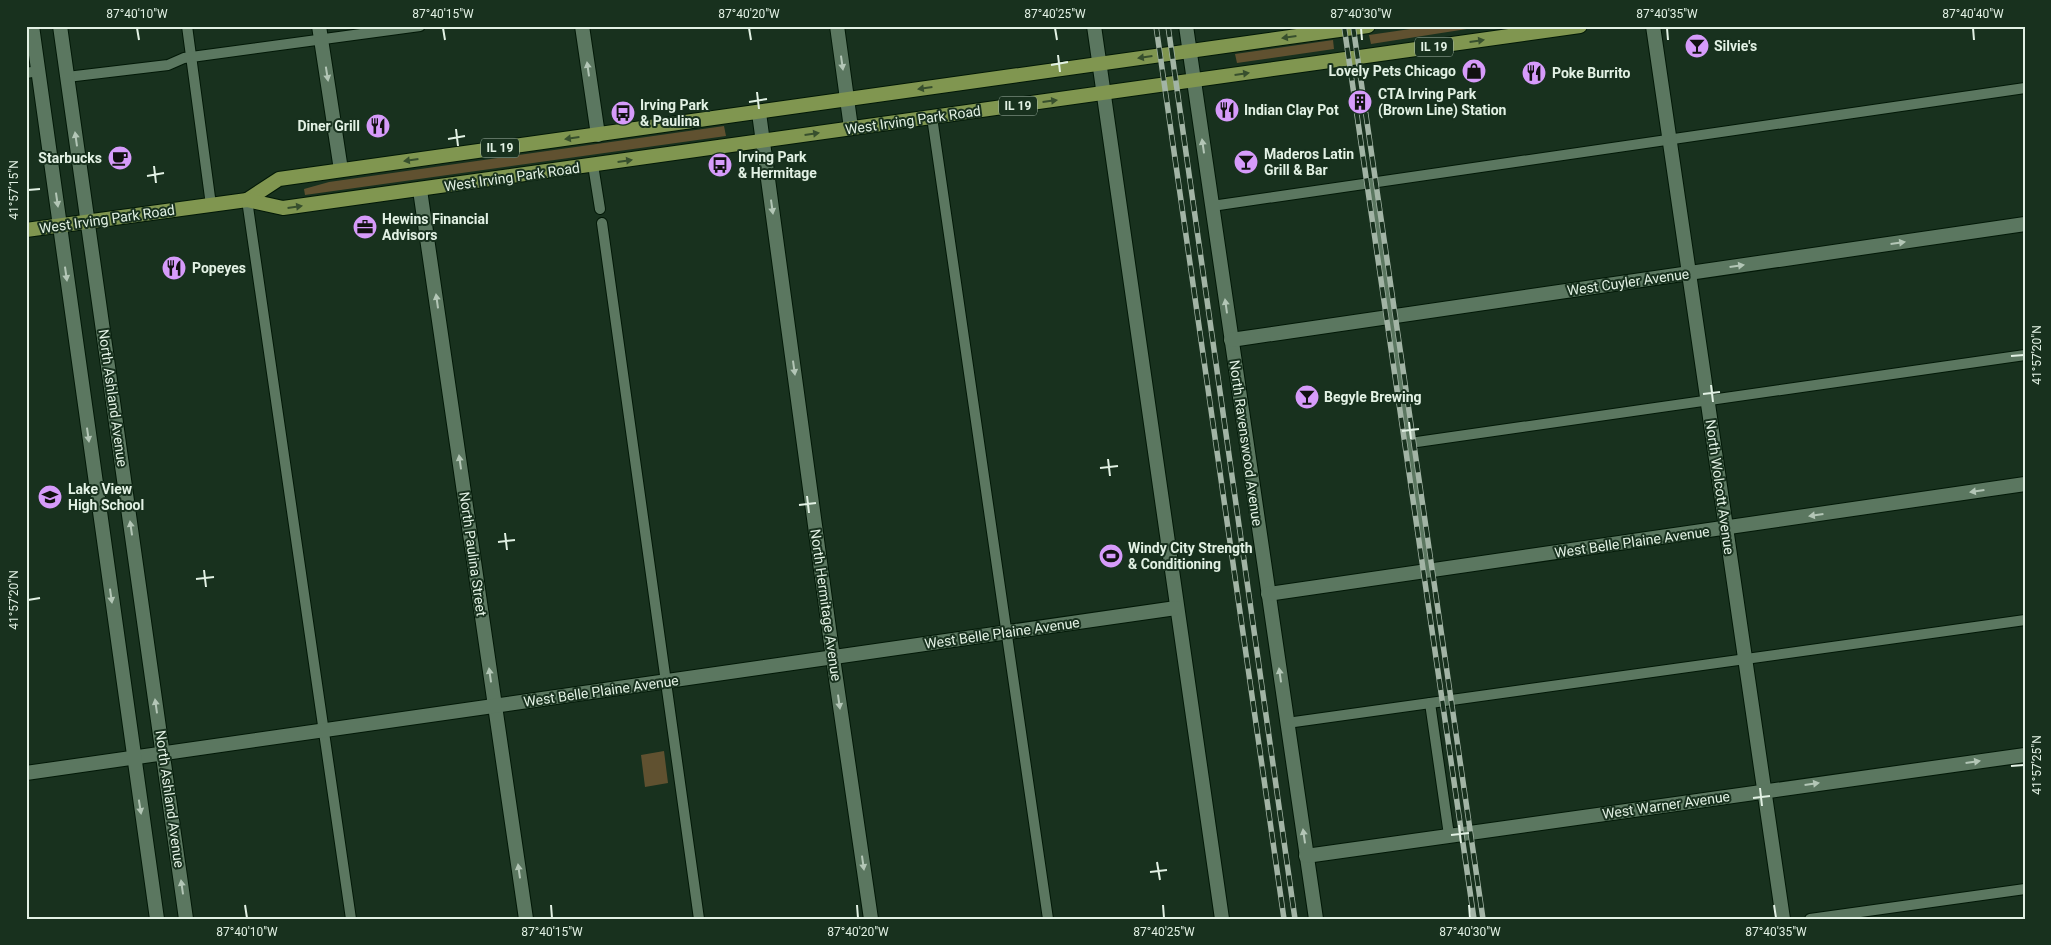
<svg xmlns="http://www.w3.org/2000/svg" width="2051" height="945" viewBox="0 0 2051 945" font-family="Roboto,sans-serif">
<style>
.green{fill:#605130}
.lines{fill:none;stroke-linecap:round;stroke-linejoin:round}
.service-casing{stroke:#021807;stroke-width:12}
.minor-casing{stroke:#021807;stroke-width:16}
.secondary-casing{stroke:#021807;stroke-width:16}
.primary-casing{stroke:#021807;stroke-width:16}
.service{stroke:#5b7760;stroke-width:10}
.minor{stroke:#5b7760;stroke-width:14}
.secondary{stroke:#5b7760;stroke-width:14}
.primary{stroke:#809650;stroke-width:14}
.rail-casing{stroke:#a2b4a5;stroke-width:5.5}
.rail{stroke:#18311e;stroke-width:4;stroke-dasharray:11;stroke-linecap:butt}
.oneway{fill:#374f2d}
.oneway2{fill:#b3c6b6}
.ticks{fill:none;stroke:#e2f1e4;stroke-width:2}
.labels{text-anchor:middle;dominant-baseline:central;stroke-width:4;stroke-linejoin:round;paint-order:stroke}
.shield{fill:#18311e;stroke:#a5b7a9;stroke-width:1}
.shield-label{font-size:12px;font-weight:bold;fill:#e2f1e4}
.poi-label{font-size:14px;font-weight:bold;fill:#e2f1e4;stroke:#18311e;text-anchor:start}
.street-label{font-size:14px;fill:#e2f1e4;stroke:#18311e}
.neatline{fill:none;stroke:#e2f1e4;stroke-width:2}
.ticks-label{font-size:12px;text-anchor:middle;fill:#e2f1e4}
</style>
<rect width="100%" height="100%" fill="#18311e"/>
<g class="green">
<path d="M1431,26H1486L1371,44L1369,35Z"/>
<path d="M1333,40L1334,49L1237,63L1235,54Z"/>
<path d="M724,126L726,136L305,195L304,189L329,182Z"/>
<path d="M664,751L668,783L645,787L641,755Z"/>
</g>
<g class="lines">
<defs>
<g id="service">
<path d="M187,26L211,205"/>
<path d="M26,73L38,71"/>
<path d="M67,77L168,65L184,58L420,26"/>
<path d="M932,117L1048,919"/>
<path d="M593,165L600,209"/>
<path d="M1371,183L1428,571"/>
<path d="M247,200L351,919"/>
<path d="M1212,206L2025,88"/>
<path d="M602,223L699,919"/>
<path d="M1410,443L2025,355"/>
<path d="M1430,703L1449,835"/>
<path d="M1287,723L2025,620"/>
<path d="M1810,919L2025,889"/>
</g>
<g id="minor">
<path d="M319,26L341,170"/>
<path d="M582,26L598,135"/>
<path d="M837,26L851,128"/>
<path d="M1094,26L1222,919"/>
<path d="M1186,26L1316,919"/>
<path d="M1653,26L1783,919"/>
<path d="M759,113L833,658L871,919"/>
<path d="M420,190L526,919"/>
<path d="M1231,340L2025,224"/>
<path d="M1268,594L2025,484"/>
<path d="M26,773L1176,608"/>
<path d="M1306,856L2025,755"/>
</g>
<g id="secondary">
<path d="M32,26L157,919"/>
<path d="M60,26L186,919"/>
</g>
<g id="primary">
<path d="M247,200L279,179L1368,26"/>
<path d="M26,230L247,200L283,208L1580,26"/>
</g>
</defs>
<use href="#service" class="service-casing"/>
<use href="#minor" class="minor-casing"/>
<use href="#secondary" class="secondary-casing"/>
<use href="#primary" class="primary-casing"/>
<use href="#service" class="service"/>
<use href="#minor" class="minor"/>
<use href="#secondary" class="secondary"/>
<use href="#primary" class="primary"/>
<defs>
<g id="rail">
<path d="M1156,26L1284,919"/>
<path d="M1168,26L1295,919"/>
<path d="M1344,26L1474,919"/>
<path d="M1353,26L1483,919"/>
</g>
</defs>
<use href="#rail" class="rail-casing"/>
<use href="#rail" class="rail"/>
</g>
<defs><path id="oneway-solid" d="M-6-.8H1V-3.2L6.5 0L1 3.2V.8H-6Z" transform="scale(1.25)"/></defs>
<g class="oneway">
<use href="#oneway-solid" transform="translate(1289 37) rotate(172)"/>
<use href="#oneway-solid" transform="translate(1477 41) rotate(-8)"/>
<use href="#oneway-solid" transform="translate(1145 57) rotate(172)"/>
<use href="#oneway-solid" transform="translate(1242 74) rotate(-8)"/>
<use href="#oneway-solid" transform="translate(925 88) rotate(172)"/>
<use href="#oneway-solid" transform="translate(1050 101) rotate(-7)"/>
<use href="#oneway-solid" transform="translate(812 134) rotate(-8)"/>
<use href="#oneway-solid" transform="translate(572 138) rotate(172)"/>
<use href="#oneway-solid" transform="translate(411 160) rotate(172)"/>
<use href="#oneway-solid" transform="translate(625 161) rotate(-8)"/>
<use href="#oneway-solid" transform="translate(295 207) rotate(-8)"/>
</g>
<g class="oneway2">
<use href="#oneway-solid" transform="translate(842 63) rotate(82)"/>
<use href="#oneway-solid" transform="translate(588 69) rotate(-98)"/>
<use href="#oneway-solid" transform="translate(327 74) rotate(81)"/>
<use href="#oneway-solid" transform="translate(76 139) rotate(-98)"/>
<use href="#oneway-solid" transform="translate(1203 146) rotate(-98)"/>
<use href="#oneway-solid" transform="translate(57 200) rotate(82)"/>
<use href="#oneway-solid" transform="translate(772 207) rotate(82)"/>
<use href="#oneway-solid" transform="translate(1898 243) rotate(-8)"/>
<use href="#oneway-solid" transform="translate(1737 266) rotate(-8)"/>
<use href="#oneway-solid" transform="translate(66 274) rotate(82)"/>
<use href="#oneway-solid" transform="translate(437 301) rotate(-98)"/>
<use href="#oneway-solid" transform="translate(1226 306) rotate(-98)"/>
<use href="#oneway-solid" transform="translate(794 368) rotate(82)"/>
<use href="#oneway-solid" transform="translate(88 435) rotate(82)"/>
<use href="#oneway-solid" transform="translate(460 462) rotate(-98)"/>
<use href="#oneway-solid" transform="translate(1977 491) rotate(172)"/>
<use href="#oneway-solid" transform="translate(1816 515) rotate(172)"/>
<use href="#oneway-solid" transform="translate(131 528) rotate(-98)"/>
<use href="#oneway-solid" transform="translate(111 596) rotate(82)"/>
<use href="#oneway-solid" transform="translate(490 675) rotate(-98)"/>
<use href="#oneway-solid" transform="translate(1280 675) rotate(-98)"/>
<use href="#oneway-solid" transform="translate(839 702) rotate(82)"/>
<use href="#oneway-solid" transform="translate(156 706) rotate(-98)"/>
<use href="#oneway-solid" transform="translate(1973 762) rotate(-8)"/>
<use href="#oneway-solid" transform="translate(1812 784) rotate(-8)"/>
<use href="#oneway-solid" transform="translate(140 807) rotate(81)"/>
<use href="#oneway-solid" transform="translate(1304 836) rotate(-98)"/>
<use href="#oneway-solid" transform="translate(863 863) rotate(82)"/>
<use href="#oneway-solid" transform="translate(519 871) rotate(-98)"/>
<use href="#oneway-solid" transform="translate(182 887) rotate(-98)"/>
</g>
<path class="ticks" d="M137,28L139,40M443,28L445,40M749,28L751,40M1055,28L1057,40M1361,28L1362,40M1667,28L1668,40M1973,28L1974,40M1058,55L1060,72M1051,65L1068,62M757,92L759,109M749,102L767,99M456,129L458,146M448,139L465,136M154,166L156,183M147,176L164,173M28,190L40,189M2011,356L2024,355M1711,385L1713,402M1703,394L1720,392M1409,422L1411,439M1402,431L1419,429M1108,459L1110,476M1100,468L1118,466M807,496L809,513M799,505L816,503M505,533L507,550M498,542L515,540M204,570L206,587M196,579L214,577M28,600L40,598M2011,766L2024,765M1760,788L1762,806M1753,798L1770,796M1459,825L1461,843M1451,835L1469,833M1157,862L1160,880M1150,872L1167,870M245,905L247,918M551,905L552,918M857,905L858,918M1163,905L1164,918M1469,905L1470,918M1774,905L1776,918"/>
<defs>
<symbol id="bar-disc" viewBox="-11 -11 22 22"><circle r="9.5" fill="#d69bfa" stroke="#18311e"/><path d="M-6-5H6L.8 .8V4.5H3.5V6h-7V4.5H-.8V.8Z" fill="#111"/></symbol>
<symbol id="shop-disc" viewBox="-11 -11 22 22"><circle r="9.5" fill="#d69bfa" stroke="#18311e"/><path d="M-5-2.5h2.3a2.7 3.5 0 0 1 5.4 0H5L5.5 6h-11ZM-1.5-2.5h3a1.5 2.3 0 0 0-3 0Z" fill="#111"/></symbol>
<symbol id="restaurant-disc" viewBox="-11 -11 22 22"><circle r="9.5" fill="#d69bfa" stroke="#18311e"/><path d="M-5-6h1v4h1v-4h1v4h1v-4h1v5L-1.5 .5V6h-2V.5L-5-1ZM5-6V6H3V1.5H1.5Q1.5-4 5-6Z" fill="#111"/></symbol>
<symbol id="building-disc" viewBox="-11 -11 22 22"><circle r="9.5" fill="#d69bfa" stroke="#18311e"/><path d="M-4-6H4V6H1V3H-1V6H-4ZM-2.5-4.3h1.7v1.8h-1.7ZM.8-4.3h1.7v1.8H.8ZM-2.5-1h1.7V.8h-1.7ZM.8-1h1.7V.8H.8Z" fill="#111"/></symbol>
<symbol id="bus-disc" viewBox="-11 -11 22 22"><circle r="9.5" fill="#d69bfa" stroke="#18311e"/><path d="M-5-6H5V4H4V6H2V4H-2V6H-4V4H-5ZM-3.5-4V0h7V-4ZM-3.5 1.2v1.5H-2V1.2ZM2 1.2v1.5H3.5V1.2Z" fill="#111"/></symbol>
<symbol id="cafe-disc" viewBox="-11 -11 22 22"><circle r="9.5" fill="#d69bfa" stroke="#18311e"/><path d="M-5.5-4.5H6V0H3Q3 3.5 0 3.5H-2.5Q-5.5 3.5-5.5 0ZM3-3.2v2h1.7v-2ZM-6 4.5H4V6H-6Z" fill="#111"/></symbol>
<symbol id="office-disc" viewBox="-11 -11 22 22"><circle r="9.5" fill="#d69bfa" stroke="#18311e"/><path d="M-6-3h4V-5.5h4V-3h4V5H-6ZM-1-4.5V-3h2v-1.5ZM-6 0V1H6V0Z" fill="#111"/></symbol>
<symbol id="school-disc" viewBox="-11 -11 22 22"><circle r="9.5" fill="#d69bfa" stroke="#18311e"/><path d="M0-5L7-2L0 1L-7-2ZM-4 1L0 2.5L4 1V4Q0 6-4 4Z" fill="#111"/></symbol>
<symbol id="stadium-disc" viewBox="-11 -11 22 22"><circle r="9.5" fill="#d69bfa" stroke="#18311e"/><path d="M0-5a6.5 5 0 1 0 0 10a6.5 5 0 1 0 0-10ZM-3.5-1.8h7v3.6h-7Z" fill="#111"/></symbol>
</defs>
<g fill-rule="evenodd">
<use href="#bar-disc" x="1683" y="32" width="28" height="28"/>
<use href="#shop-disc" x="1460" y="57" width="28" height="28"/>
<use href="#restaurant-disc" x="1520" y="59" width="28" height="28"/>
<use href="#building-disc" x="1346" y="88" width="28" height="28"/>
<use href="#restaurant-disc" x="1213" y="96" width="28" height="28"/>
<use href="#bus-disc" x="609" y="99" width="28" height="28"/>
<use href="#restaurant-disc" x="364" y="112" width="28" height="28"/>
<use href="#cafe-disc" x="106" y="144" width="28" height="28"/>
<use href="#bar-disc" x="1232" y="148" width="28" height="28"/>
<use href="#bus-disc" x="706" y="151" width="28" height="28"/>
<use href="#office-disc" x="351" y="213" width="28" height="28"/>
<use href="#restaurant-disc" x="160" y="254" width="28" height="28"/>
<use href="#bar-disc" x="1293" y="383" width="28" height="28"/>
<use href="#school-disc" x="36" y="483" width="28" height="28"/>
<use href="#stadium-disc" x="1097" y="542" width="28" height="28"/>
</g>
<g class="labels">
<g class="shield">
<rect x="1415" y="37.5" width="38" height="19" rx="4"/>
<rect x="999" y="96.5" width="38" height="19" rx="4"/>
<rect x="481" y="138.5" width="38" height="19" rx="4"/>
</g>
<g class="shield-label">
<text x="1434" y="47">IL 19</text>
<text x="1018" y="106">IL 19</text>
<text x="500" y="148">IL 19</text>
</g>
<g class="poi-label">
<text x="1714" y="46">Silvie's</text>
<text x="1456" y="71" text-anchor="end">Lovely Pets Chicago</text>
<text x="1552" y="73">Poke Burrito</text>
<text x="1378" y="94">CTA Irving Park<tspan x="1378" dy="16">(Brown Line) Station</tspan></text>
<text x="640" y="105">Irving Park<tspan x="640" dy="16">&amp; Paulina</tspan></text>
<text x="1244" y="110">Indian Clay Pot</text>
<text x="360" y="126" text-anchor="end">Diner Grill</text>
<text x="1264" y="154">Maderos Latin<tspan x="1264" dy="16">Grill &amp; Bar</tspan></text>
<text x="738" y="157">Irving Park<tspan x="738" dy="16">&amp; Hermitage</tspan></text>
<text x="102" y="158" text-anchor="end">Starbucks</text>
<text x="382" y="219">Hewins Financial<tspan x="382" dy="16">Advisors</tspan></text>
<text x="192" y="268">Popeyes</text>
<text x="1324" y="397">Begyle Brewing</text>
<text x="68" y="489">Lake View<tspan x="68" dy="16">High School</tspan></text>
<text x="1128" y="548">Windy City Strength<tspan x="1128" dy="16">&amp; Conditioning</tspan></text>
</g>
<g class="street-label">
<text transform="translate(913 120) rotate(-8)">West Irving Park Road</text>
<text transform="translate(512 177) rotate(-8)">West Irving Park Road</text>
<text transform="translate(107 219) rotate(-8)">West Irving Park Road</text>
<text transform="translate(1628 282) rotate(-8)">West Cuyler Avenue</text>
<text transform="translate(113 398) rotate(82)">North Ashland Avenue</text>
<text transform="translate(1246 443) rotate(82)">North Ravenswood Avenue</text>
<text transform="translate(1720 487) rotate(82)">North Wolcott Avenue</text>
<text transform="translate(1632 542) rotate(-8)">West Belle Plaine Avenue</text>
<text transform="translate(473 554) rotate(82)">North Paulina Street</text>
<text transform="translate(826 605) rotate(82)">North Hermitage Avenue</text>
<text transform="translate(1002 633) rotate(-8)">West Belle Plaine Avenue</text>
<text transform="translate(601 691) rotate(-8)">West Belle Plaine Avenue</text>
<text transform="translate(170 799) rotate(82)">North Ashland Avenue</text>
<text transform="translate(1666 805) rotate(-8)">West Warner Avenue</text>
</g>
</g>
<rect width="2051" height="945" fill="none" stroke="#18311e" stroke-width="55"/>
<rect x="28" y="28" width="1996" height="890" class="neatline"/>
<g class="ticks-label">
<text x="137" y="18">87°40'10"W</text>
<text x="443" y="18">87°40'15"W</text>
<text x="749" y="18">87°40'20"W</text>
<text x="1055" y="18">87°40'25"W</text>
<text x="1361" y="18">87°40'30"W</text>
<text x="1667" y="18">87°40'35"W</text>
<text x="1973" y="18">87°40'40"W</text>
<text transform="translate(14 190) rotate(-90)" y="4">41°57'15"N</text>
<text transform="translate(2037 355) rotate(-90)" y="4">41°57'20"N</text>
<text transform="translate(14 600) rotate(-90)" y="4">41°57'20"N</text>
<text transform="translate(2037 765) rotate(-90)" y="4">41°57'25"N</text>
<text x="247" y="936">87°40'10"W</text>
<text x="552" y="936">87°40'15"W</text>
<text x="858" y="936">87°40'20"W</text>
<text x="1164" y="936">87°40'25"W</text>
<text x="1470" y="936">87°40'30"W</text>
<text x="1776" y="936">87°40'35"W</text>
</g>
</svg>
